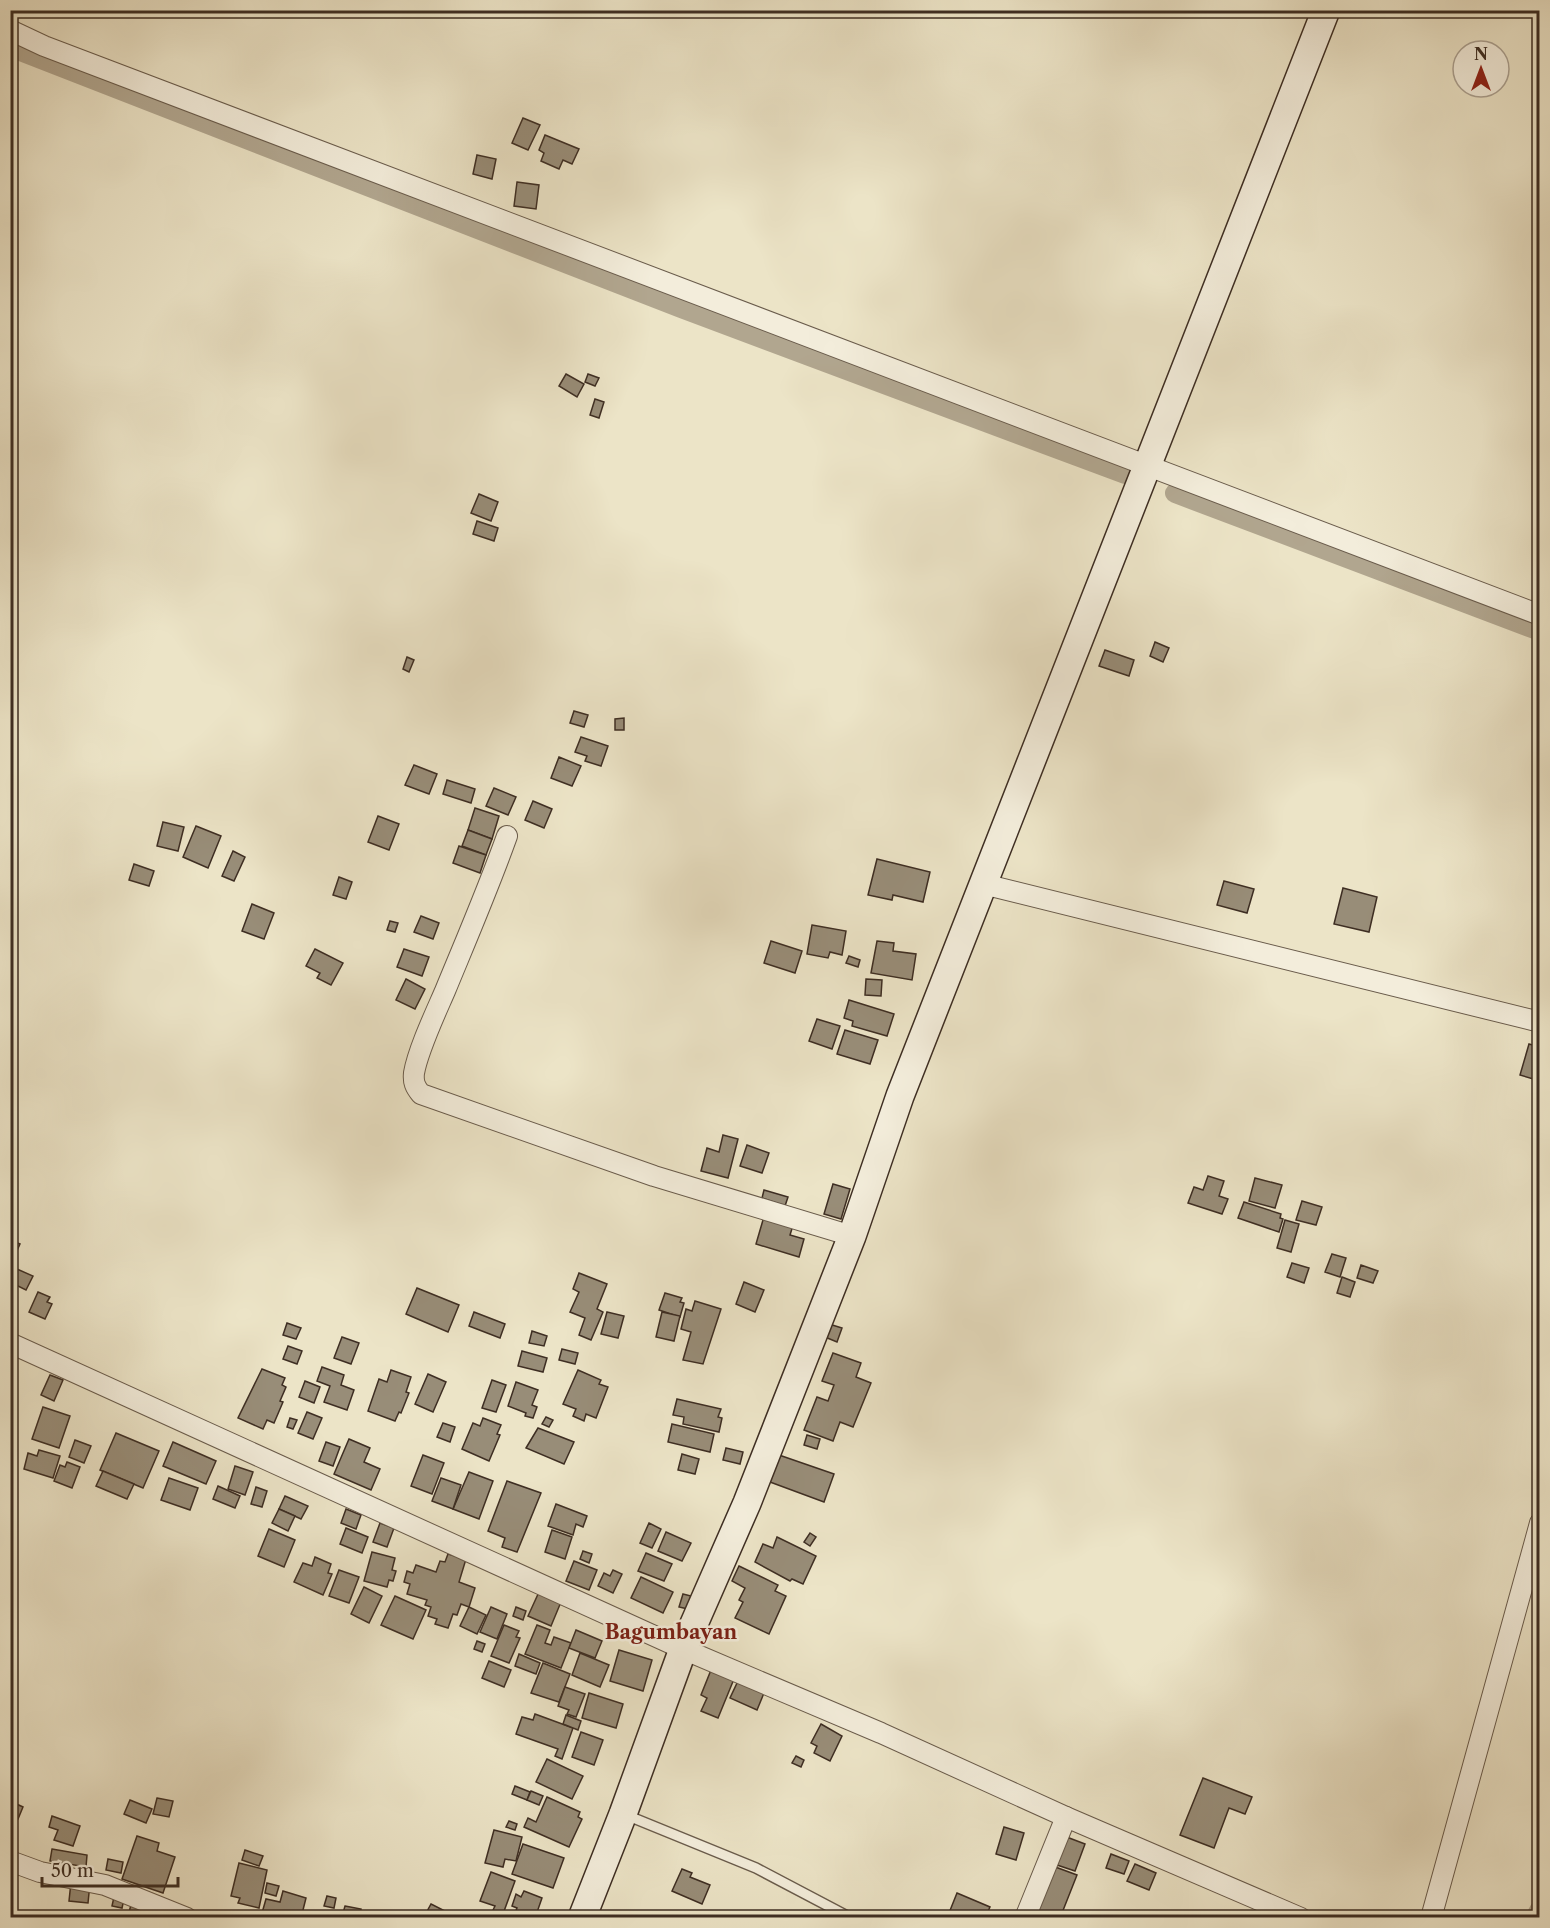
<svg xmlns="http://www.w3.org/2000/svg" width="1550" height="1928" viewBox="0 0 1550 1928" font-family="'Libre Caslon Text',serif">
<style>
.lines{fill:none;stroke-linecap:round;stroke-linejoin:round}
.canal{stroke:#b1a68f;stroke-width:20}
.building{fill:#988d78;stroke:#3e2e23;stroke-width:1.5}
.service-casing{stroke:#6a5c4c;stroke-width:12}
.minor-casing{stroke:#6a5c4c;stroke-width:22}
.secondary-casing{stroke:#3e2e23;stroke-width:30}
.service{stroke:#f3eddb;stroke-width:9}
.minor{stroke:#f3eddb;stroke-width:20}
.secondary{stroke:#f3eddb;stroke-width:27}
.labels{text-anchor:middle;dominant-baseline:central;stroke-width:5;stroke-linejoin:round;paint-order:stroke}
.quarter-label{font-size:20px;font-weight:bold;fill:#7a1f14;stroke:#f3eddb}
</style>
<rect width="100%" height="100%" fill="#ece4c7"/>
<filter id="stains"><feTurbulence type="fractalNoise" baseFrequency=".00333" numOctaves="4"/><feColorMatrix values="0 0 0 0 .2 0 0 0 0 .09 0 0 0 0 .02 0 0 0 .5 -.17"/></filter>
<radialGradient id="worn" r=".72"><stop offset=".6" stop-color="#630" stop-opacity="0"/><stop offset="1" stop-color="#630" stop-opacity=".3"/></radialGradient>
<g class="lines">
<g class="canal">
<path d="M10,47L681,308L1125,474"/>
<path d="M1175,493L1540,631"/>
<path d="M1535,1918L1540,1909"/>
</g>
</g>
<g class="building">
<path d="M523,118L540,125L528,150L512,143Z"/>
<path d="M545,135L579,149L572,164L563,160L559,169L541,161L544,153L539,150Z"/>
<path d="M477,155L496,159L492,179L473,174Z"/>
<path d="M517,182L539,185L536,209L514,206Z"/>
<path d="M566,374L584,384L577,397L559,386Z"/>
<path d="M588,374L599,378L595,386L585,382Z"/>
<path d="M595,399L604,402L599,418L590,415Z"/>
<path d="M479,494L498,502L491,521L471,513Z"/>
<path d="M477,521L498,528L494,541L473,534Z"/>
<path d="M1155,642L1169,648L1163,662L1150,656Z"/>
<path d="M1105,650L1134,660L1129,676L1099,666Z"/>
<path d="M407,657L414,660L409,672L403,669Z"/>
<path d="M574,711L588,715L584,727L570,723Z"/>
<path d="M624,718V730H615V719Z"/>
<path d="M581,737L608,746L601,766L585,761L587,756L575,752Z"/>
<path d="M559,757L581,766L572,786L551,778Z"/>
<path d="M414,765L437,774L429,794L405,785Z"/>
<path d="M447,780L475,789L471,803L443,794Z"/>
<path d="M494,788L516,797L508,815L486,806Z"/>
<path d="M533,801L552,809L544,828L525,820Z"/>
<path d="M475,808L499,816L492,839L468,830Z"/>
<path d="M378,816L399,824L389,850L368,842Z"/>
<path d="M163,822L184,827L178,851L157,846Z"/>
<path d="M196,826L221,836L208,868L183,857Z"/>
<path d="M468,830L492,839L486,855L462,846Z"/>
<path d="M459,846L486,855L480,873L453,863Z"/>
<path d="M233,851L245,857L234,881L222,876Z"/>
<path d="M877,859L930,872L923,902L893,895L892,900L868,895Z"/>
<path d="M134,864L154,871L149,886L129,880Z"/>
<path d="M339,877L352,882L346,899L333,895Z"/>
<path d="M1224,881L1254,889L1247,913L1217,905Z"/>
<path d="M1343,888L1377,897L1369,932L1334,924Z"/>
<path d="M252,904L274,913L264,939L242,931Z"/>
<path d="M421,916L439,923L433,939L414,932Z"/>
<path d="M390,921L398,923L395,932L387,930Z"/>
<path d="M812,925L846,931L842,955L830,952L828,958L807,954Z"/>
<path d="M771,941L802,951L795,973L764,963Z"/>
<path d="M877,941L894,943L893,951L916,954L912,980L871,973Z"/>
<path d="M315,949L343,963L331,985L317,978L320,973L306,966Z"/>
<path d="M404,949L429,957L422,976L397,967Z"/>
<path d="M849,956L860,960L858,967L846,963Z"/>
<path d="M406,979L425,989L415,1009L396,1000Z"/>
<path d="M866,979L882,980L881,996L865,995Z"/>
<path d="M849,1000L894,1014L887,1036L852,1026L853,1021L844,1018Z"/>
<path d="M817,1019L840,1026L832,1049L809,1041Z"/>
<path d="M845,1030L878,1040L870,1064L837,1054Z"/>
<path d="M1529,1044L1540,1047V1081L1520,1075Z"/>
<path d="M723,1135L738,1139L728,1178L701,1171L707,1148L719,1152Z"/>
<path d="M747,1145L769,1153L762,1173L740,1166Z"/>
<path d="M1208,1176L1224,1181L1219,1196L1228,1199L1222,1214L1188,1203L1194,1187L1203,1190Z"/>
<path d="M1255,1178L1282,1185L1275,1208L1249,1201Z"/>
<path d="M833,1184L850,1189L841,1219L824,1214Z"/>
<path d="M764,1190L788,1197L785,1206L762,1198Z"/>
<path d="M1302,1201L1322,1207L1316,1225L1296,1220Z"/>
<path d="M1244,1202L1281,1214L1280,1218L1283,1219L1279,1232L1238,1218Z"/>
<path d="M765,1213L794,1222L790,1235L804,1239L799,1257L756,1244Z"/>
<path d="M1285,1220L1299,1224L1291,1252L1277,1248Z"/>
<path d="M10,1240L20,1244L11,1264H10Z"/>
<path d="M1332,1254L1346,1258L1340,1277L1325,1272Z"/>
<path d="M1292,1263L1309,1268L1304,1283L1287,1277Z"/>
<path d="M1361,1265L1378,1271L1373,1283L1357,1278Z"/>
<path d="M10,1266L33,1276L26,1290L12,1283L10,1286Z"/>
<path d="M579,1273L607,1284L597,1309L603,1312L591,1340L579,1335L585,1318L570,1312L579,1292L573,1289Z"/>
<path d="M1342,1277L1355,1282L1350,1297L1337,1293Z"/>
<path d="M744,1282L764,1290L755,1312L736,1304Z"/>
<path d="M417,1288L459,1305L448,1332L406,1314Z"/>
<path d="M38,1292L50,1297L47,1302L52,1304L45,1319L29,1312Z"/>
<path d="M665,1293L682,1298L680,1302L684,1303L680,1317L659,1310Z"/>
<path d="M695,1301L721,1309L703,1364L683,1360L691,1332L681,1329L686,1309L692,1311Z"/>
<path d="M474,1312L505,1324L500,1338L469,1326Z"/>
<path d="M607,1312L624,1316L618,1338L601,1334Z"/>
<path d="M662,1312L680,1316L674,1341L656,1337Z"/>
<path d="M287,1323L301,1328L296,1339L283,1335Z"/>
<path d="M829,1324L842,1328L837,1342L825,1337Z"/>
<path d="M532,1331L547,1336L544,1346L529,1343Z"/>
<path d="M342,1337L359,1343L351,1364L334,1358Z"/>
<path d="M288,1346L302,1351L297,1364L283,1359Z"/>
<path d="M562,1349L578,1353L575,1364L559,1360Z"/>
<path d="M522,1351L547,1358L543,1372L518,1366Z"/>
<path d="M833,1353L861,1363L856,1377L871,1383L853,1427L840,1422L833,1441L804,1430L817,1397L828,1401L834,1385L822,1381Z"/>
<path d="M322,1367L344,1375L341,1385L354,1390L347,1410L324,1402L330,1386L317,1381Z"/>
<path d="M262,1369L285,1378L282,1385L286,1387L280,1401L283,1402L274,1423L267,1420L263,1429L238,1418Z"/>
<path d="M391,1370L411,1377L406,1392L409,1393L401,1413L399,1412L395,1421L368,1411L379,1379L387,1382Z"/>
<path d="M578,1370L601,1380L599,1384L608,1387L596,1418L586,1414L584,1421L573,1416L576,1409L563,1404Z"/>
<path d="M428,1374L446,1382L433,1412L415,1404Z"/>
<path d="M50,1375L63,1380L54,1401L41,1395Z"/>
<path d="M492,1380L506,1385L496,1412L482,1408Z"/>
<path d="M305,1381L320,1387L314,1403L299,1397Z"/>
<path d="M516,1382L538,1390L532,1405L537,1407L533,1418L525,1416L526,1413L508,1406Z"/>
<path d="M677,1399L721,1409L718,1417L722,1418L719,1432L683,1424L684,1417L673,1415Z"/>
<path d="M43,1407L70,1416L59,1448L32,1439Z"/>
<path d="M307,1412L322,1418L313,1439L298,1433Z"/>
<path d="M546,1417L553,1420L549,1427L542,1424Z"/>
<path d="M290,1418L297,1420L293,1429L287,1427Z"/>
<path d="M483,1418L501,1425L497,1434L500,1435L489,1461L462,1449L473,1423L480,1426Z"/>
<path d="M443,1423L455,1427L450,1442L437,1437Z"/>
<path d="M672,1424L714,1434L710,1452L668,1442Z"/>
<path d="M538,1428L574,1442L564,1464L526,1448Z"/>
<path d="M116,1433L159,1451L143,1488L100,1470Z"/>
<path d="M807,1435L820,1439L817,1449L804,1445Z"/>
<path d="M349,1439L370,1448L364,1462L380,1469L371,1490L334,1474Z"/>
<path d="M75,1440L91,1446L84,1463L69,1457Z"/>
<path d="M173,1442L216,1461L206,1484L163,1466Z"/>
<path d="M326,1442L340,1447L333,1466L319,1461Z"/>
<path d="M726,1448L743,1452L740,1464L723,1460Z"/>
<path d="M39,1450L60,1456L53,1478L24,1469L28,1453L37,1456Z"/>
<path d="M682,1454L699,1459L695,1474L678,1470Z"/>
<path d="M423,1455L444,1463L432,1494L411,1486Z"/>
<path d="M779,1455L834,1474L824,1502L770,1482Z"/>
<path d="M67,1462L80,1467L72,1488L54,1481L60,1465L65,1467Z"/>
<path d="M235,1466L253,1472L245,1495L228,1489Z"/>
<path d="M103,1471L134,1484L127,1499L96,1486Z"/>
<path d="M469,1472L493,1481L479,1519L453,1509Z"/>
<path d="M169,1478L198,1488L190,1510L161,1500Z"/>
<path d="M441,1478L461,1485L453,1509L432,1501Z"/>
<path d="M507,1481L541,1493L517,1552L502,1547L505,1538L488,1531Z"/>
<path d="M218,1486L240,1496L235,1508L213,1499Z"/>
<path d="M256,1487L267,1491L262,1507L251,1504Z"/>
<path d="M285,1496L308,1506L301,1519L279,1509Z"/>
<path d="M556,1504L587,1516L583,1527L576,1524L573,1535L548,1526Z"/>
<path d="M279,1509L295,1516L288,1531L272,1523Z"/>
<path d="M346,1509L361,1515L356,1529L341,1523Z"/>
<path d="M380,1523L394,1528L387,1547L373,1542Z"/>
<path d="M649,1523L661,1529L652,1548L640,1543Z"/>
<path d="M346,1528L368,1537L362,1553L340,1544Z"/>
<path d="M269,1529L295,1540L284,1567L258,1556Z"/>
<path d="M552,1530L572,1537L565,1559L545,1552Z"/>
<path d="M666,1532L691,1543L682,1561L658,1551Z"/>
<path d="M810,1533L816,1537L810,1546L804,1542Z"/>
<path d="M777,1537L816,1556L803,1584L792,1579L790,1581L755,1562L763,1544L773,1548Z"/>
<path d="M583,1551L592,1554L589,1563L580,1559Z"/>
<path d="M372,1552L395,1558L392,1570L396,1571L393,1581L389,1580L387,1587L364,1581Z"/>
<path d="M646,1553L672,1564L664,1581L638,1571Z"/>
<path d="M448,1554L466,1559L459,1582L475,1588L469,1607L461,1604L457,1615L453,1614L448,1628L435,1624L437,1619L428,1616L431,1607L425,1605L427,1600L407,1594L410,1584L404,1582L407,1571L413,1573L416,1565L436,1572L440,1561L445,1562Z"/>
<path d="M315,1557L331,1564L328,1573L332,1574L323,1595L294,1582L303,1563L312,1566Z"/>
<path d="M574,1561L597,1570L589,1590L566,1581Z"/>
<path d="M739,1566L778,1585L775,1591L786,1596L769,1634L735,1618L743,1602L739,1600L745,1588L732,1581Z"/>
<path d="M339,1570L359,1577L349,1603L329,1596Z"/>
<path d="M613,1570L622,1574L613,1593L598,1586L604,1573L610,1576Z"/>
<path d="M641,1577L673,1592L663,1613L631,1598Z"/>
<path d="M364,1587L382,1596L369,1623L351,1614Z"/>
<path d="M539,1592L561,1602L551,1626L528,1616Z"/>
<path d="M683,1594L691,1596L688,1609L679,1607Z"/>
<path d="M395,1596L426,1610L413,1639L381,1625Z"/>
<path d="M469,1607L486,1615L477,1634L460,1626Z"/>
<path d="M491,1607L507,1614L497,1639L480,1632Z"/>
<path d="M516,1607L526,1611L523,1620L513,1616Z"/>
<path d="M504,1625L519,1631L516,1637L520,1638L509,1663L491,1656Z"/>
<path d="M537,1625L550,1630L545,1643L551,1645L554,1637L571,1643L561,1668L525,1654Z"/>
<path d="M576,1630L602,1641L595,1658L569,1648Z"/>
<path d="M477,1641L485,1644L482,1652L474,1649Z"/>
<path d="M619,1650L652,1660L643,1691L610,1681Z"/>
<path d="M580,1653L609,1665L600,1687L572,1675Z"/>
<path d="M519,1654L540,1663L536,1674L515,1666Z"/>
<path d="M489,1661L511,1670L504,1687L482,1678Z"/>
<path d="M543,1663L570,1674L559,1702L531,1693Z"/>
<path d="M711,1670L734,1679L718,1718L701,1711L707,1698L701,1695Z"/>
<path d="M738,1681L764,1693L757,1710L730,1698Z"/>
<path d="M565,1687L585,1694L576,1717L567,1714L569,1710L558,1706Z"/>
<path d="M589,1693L623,1704L616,1728L582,1718Z"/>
<path d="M535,1714L573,1728L562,1759L555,1756L558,1749L516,1734L522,1717L533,1720Z"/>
<path d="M566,1715L581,1721L578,1730L563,1724Z"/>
<path d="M821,1724L842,1736L830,1761L814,1753L817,1746L811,1743Z"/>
<path d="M581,1732L603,1740L594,1765L572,1757Z"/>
<path d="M796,1756L804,1760L801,1767L792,1763Z"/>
<path d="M547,1759L583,1776L572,1799L536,1782Z"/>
<path d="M1203,1778L1252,1797L1245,1814L1229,1808L1214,1848L1180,1835Z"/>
<path d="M515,1786L530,1792L527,1800L512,1794Z"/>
<path d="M531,1791L543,1796L539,1805L527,1800Z"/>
<path d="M547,1797L580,1812L578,1817L582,1819L569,1847L524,1827L528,1818L536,1822Z"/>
<path d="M157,1798L173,1801L169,1817L153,1814Z"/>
<path d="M130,1800L152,1809L146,1823L124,1814Z"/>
<path d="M10,1801L23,1807L18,1819L10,1816Z"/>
<path d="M52,1816L80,1826L73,1846L54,1840L58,1830L49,1827Z"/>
<path d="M509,1821L517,1824L515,1830L506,1827Z"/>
<path d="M1004,1827L1024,1833L1016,1860L996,1854Z"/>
<path d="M494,1830L522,1837L516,1861L505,1859L503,1867L485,1863Z"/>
<path d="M137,1836L159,1843L157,1851L175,1857L163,1893L122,1879Z"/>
<path d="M1064,1836L1085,1844L1075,1871L1054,1864Z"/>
<path d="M523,1844L564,1858L553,1888L512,1874Z"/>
<path d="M52,1849L87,1855L86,1867L50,1861Z"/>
<path d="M245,1850L263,1856L259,1866L242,1860Z"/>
<path d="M1111,1854L1129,1861L1124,1874L1106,1868Z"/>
<path d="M108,1859L123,1862L121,1873L106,1870Z"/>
<path d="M239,1863L267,1870L259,1908L238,1903L240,1898L231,1896Z"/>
<path d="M1135,1864L1156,1873L1149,1890L1127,1881Z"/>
<path d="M1050,1865L1077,1875L1060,1918H1030Z"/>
<path d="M682,1869L692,1873L690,1877L710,1885L702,1904L672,1891Z"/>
<path d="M491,1872L515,1881L503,1914L493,1910L495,1906L480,1901Z"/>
<path d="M71,1882L90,1883L88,1903L69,1901Z"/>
<path d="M267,1883L279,1886L276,1896L265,1893Z"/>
<path d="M283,1891L306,1898L301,1918H278L262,1913L266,1899L280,1902Z"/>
<path d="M524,1891L542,1898L535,1918H513L517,1908L512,1906L516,1894L521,1897Z"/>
<path d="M957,1893L990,1907L985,1918H947Z"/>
<path d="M327,1896L336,1898L334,1908L324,1906Z"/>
<path d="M114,1897L124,1899L122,1908L112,1906Z"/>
<path d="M133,1898L146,1902L141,1916L129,1912Z"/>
<path d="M431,1904L445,1911L441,1918H429L425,1915Z"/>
<path d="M345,1906L361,1909L359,1918H332L333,1911L343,1913Z"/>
</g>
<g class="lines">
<defs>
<path id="service" d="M626,1815L756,1868L851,1918"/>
<g id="minor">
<path d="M10,30L44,46L1540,615"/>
<path d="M507,836C488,889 466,940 445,991C435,1014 418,1050 414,1073C413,1082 415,1087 421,1094L654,1176L852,1236"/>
<path d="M983,884L1540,1022"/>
<path d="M10,1343L683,1649L881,1733L1066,1817L1301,1918"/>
<path d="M10,1861L40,1872L105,1885L187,1918"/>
<path d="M1025,1918L1066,1817"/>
<path d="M1431,1918L1540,1523"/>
</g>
<path id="secondary" d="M582,1918L623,1814L683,1649L747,1503L852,1236L900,1096L1326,10"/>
</defs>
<use href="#service" class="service-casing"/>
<use href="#minor" class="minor-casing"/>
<use href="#secondary" class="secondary-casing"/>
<use href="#service" class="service"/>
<use href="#minor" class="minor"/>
<use href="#secondary" class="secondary"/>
</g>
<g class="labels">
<g class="quarter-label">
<text x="671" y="1632">Bagumbayan</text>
</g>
</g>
<rect width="1550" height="1928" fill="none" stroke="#ece4c7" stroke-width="36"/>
<rect x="12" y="12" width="1526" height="1904" fill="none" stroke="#3e2e23" stroke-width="3"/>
<rect x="18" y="18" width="1514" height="1892" fill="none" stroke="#3e2e23" stroke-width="1.5"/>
<g transform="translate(1481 69)"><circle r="28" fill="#f3eddb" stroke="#aba191" stroke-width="1.5"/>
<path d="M0-4.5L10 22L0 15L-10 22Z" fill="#8f2418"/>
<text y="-9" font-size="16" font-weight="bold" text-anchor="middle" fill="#3e2e23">N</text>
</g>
<path d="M42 1877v9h136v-9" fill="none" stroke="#3e2e23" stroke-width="3"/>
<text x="51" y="1877" font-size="18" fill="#3e2e23" stroke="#f3eddb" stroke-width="4.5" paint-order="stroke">50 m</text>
<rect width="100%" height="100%" filter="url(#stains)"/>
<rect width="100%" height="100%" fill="url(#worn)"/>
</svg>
